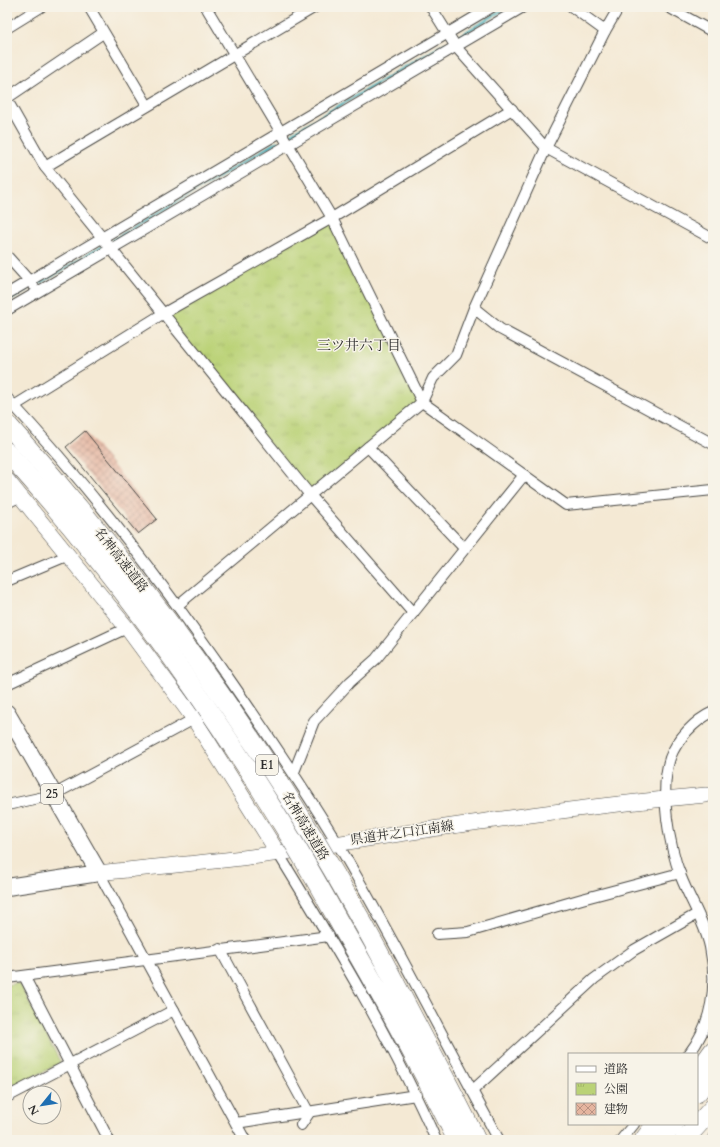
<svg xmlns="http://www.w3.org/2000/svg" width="720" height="1147" viewBox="0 0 720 1147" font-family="Cardo,'Noto Serif JP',serif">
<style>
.park{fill:url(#park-tufts);stroke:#727e50}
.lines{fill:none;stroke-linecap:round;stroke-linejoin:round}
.stream{stroke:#44b2bf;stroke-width:3}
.building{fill:url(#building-cross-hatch)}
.street-casing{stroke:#494844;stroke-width:12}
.secondary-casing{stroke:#494844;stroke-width:16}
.primary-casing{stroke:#494844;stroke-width:18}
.highway-casing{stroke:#494844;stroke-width:20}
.street{stroke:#fff;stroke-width:10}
.secondary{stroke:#fff;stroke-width:15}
.primary{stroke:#fff;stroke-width:16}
.highway{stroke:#fff;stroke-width:19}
.highway-bridge-casing{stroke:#494844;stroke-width:20;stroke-linecap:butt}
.highway-bridge{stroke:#fff;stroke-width:19}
.labels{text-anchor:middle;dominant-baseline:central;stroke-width:3;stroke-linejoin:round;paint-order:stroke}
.shield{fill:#f7f3e8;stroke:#686764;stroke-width:1}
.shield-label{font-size:12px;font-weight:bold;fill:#2b2b2b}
.street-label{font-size:13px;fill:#2b2b2b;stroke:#f7f3e8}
.neighbourhood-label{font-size:14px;fill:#2b2b2b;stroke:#f7f3e8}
</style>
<defs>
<pattern id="park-tufts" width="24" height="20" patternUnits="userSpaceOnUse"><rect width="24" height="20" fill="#bad276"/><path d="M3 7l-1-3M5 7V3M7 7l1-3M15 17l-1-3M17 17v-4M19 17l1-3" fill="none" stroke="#a0b466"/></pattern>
<pattern id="building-cross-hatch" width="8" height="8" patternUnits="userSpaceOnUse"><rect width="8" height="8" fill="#e5b5a0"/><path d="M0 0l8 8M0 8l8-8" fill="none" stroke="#ba9383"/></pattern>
</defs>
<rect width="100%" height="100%" fill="#f7f3e8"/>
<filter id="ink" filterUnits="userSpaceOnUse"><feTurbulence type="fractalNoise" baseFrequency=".025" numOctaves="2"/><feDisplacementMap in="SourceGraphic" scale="8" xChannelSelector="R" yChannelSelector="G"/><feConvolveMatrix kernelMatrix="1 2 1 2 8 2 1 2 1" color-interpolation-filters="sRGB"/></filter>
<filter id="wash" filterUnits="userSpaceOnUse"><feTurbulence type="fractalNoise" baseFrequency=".012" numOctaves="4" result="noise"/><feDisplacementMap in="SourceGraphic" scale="16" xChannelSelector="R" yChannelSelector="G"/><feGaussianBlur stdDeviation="0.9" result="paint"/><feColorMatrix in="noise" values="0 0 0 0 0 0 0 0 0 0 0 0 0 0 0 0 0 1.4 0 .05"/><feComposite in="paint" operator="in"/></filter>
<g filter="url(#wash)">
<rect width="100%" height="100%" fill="#f4e9d4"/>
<g class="park">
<path d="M332,218L422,402L310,495L164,313Z"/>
<path d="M19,983L61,1063L15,1086L7,1073V985Z"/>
</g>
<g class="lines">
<g class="stream">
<path d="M458,37L508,7"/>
<path d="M291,134L445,44"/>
<path d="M113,240L277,142"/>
<path d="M40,283L101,247"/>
<path d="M7,302L27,290"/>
</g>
</g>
<g id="blocks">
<path class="building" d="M85,431L157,519L138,534L66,447Z"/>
</g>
</g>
<g filter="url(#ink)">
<use href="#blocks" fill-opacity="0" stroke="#494844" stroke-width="1"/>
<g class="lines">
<defs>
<g id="street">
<path d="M89,7L147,105"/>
<path d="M206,7L332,218L422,402L566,505L713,490"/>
<path d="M431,7L456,47L546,148L713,239"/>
<path d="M572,7L605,31"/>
<path d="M668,7L713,32"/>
<path d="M7,28L41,7"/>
<path d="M7,98L103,33"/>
<path d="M7,100L45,167L310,495L413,613"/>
<path d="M45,167L315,7"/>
<path d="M7,256L33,285"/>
<path d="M7,294L492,7"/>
<path d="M474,308L500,329L713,444"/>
<path d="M7,310L523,7"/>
<path d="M7,398C90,487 163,583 232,683C268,735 303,786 336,841C394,938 444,1041 499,1140"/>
<path d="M14,406L164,313L332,218L512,109"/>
<path d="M368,447L464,548"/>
<path d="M7,503L21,496"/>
<path d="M7,581L69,555"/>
<path d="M178,605L422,402L433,378L456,355L474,308L546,148L605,31L619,7"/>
<path d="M7,684L127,628"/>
<path d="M294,772L314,721L350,682L376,659L524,475"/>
<path d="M7,805L53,795L194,719"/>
<path d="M278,853C335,946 392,1040 436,1140"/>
<path d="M99,873L245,1140"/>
<path d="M437,934L468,932L582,899L680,873"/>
<path d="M220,949L309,1113L301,1125"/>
<path d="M24,976L109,1140"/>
<path d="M7,978L329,936"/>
<path d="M689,1054C712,1024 718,985 710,947C705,923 690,900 681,877C669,845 659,791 670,758C677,739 695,720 713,712"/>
<path d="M472,1091L594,979L634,950L697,914"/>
<path d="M7,1097L174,1010"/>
<path d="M236,1123L416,1095"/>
<path d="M621,1140L634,1124"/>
<path d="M712,1140L713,1139"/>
</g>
<g id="secondary">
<path d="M7,480L127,628L194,719L278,853"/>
<path d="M99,873C159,866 220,862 279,853C421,830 563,808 706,795"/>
</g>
<path id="primary" d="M7,713L99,873L7,887"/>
<g id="highway">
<path d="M697,1073L713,1051"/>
<path d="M697,1093L713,1072"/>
<path d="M644,1140L656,1124"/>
<path d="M660,1140L674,1124"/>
<path d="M684,1140L713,1108"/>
</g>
</defs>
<use href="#street" class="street-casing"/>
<use href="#secondary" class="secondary-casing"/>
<use href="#primary" class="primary-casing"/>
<use href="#highway" class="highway-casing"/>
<use href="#street" class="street"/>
<use href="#secondary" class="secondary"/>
<use href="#primary" class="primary"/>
<use href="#highway" class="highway"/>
<defs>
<g id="highway-bridge">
<path d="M7,424C138,571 260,738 356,911C378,949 398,989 419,1029C438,1066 458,1102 476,1140"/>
<path d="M7,452C113,570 207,700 289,835C308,866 325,897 343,929C383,998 422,1068 457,1140"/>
</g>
</defs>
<use href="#highway-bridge" class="highway-bridge-casing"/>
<use href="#highway-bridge" class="highway-bridge"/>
</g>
</g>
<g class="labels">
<g class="shield">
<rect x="256" y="755" width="22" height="20" rx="3"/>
<rect x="41" y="784" width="22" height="20" rx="3"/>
</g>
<g class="shield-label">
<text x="267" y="765">E1</text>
<text x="52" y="794">25</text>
</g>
<g class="street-label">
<text transform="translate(121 560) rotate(52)">名神高速道路</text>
<text transform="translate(305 826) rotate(59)">名神高速道路</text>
<text transform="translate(402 833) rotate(-8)">県道井之口江南線</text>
</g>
<g class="neighbourhood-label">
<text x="359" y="345">三ツ井六丁目</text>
</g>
</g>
<rect width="720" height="1147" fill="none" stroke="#f7f3e8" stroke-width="24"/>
<rect x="568" y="1053" width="130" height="72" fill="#f7f3e8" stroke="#a5a39c"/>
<rect x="576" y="1066" width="20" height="6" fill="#ffffff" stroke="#a5a39c"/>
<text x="604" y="1073" font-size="12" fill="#2b2b2b">道路</text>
<rect x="576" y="1083" width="20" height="12" fill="url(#park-tufts)" stroke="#a5a39c"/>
<text x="604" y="1093" font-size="12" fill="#2b2b2b">公園</text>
<rect x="576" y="1103" width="20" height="12" fill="url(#building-cross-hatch)" stroke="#a5a39c"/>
<text x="604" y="1113" font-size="12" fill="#2b2b2b">建物</text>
<g transform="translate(42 1105) rotate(240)"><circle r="19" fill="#f7f3e8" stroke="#a5a39c"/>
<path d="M0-3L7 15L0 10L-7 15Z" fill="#1f6fb2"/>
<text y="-6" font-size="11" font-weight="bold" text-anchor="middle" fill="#2b2b2b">N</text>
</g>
</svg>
